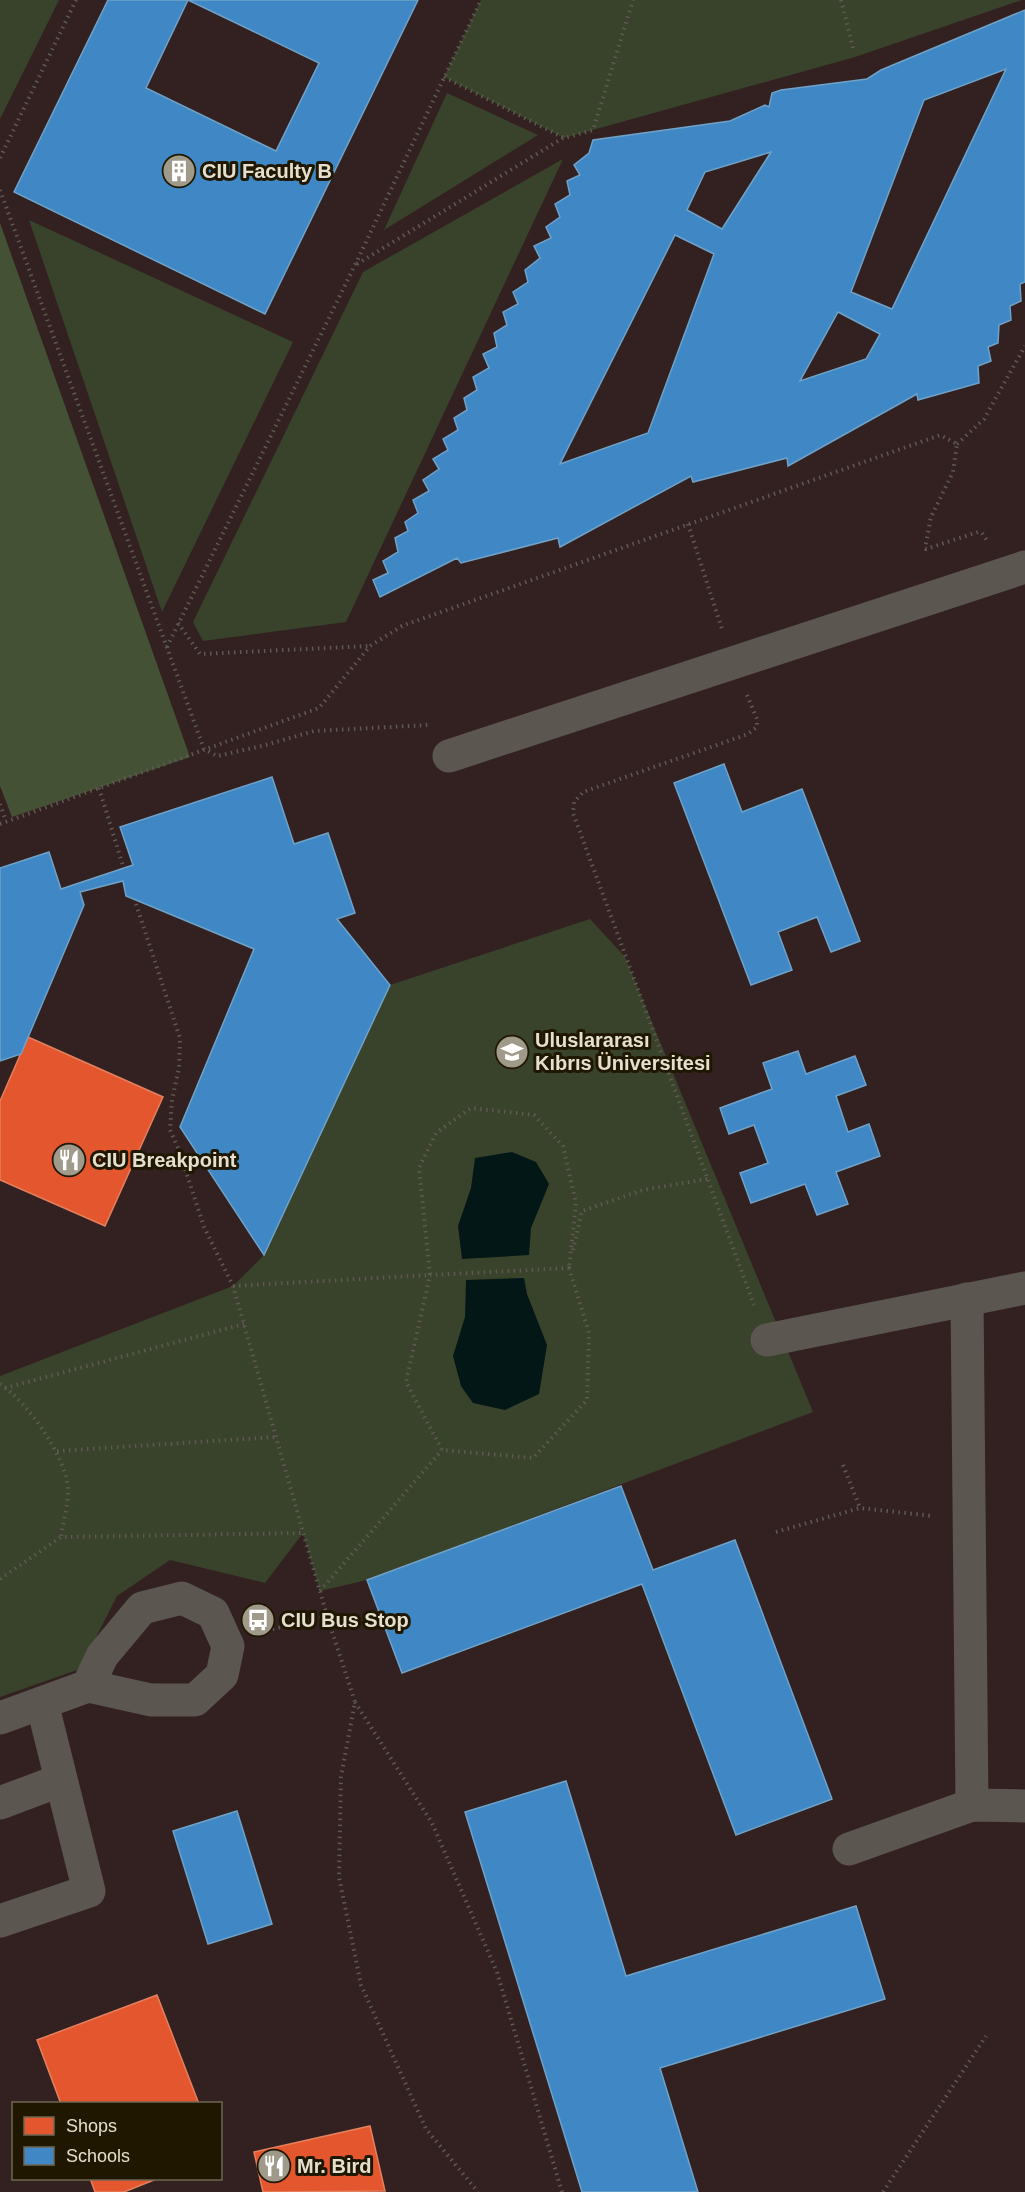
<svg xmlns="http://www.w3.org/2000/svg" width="1025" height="2192" viewBox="0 0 1025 2192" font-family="Helvetica,sans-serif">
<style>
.education{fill:#332121;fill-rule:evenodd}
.green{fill:#39422a}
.forest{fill:#455134}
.water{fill:#031717}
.shops{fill:#e4572e;stroke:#e4805e;stroke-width:1.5}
.schools{fill:#3f88c5;stroke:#70a2c8;stroke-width:1.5;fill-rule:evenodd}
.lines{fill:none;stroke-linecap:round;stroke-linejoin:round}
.path{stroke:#5e5953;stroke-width:4;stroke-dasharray:1.5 4.5;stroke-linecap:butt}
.minor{stroke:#5c5651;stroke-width:33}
.labels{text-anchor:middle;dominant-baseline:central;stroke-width:6;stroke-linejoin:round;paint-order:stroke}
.poi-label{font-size:20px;font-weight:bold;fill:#e4dfce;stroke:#201700;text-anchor:start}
</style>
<rect width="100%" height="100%" fill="#211b0b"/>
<path class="education" d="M0,0H1025V2192H0ZM14,2104H220V2178H14Z"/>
<g class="green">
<path d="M0,0H59L0,119Z"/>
<path d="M481,0H1022L855,57L564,138L444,77Z"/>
<path d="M447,93L538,135L384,230Z"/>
<path d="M563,159L346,622L203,641L193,622L363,272Z"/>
<path d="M29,220L293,342L162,612Z"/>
<path d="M590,919L625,957L813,1412L367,1580L320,1591L303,1533L265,1583L170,1560L117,1596L80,1669L0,1697V1376L233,1286L264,1255L390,985Z"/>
</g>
<path class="forest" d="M0,223L190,757L12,817L0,786Z"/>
<g class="water">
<path d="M512,1152L536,1162L549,1184L531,1228L529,1255L462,1259L458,1226L471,1188L475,1158Z"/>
<path d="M524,1278L527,1294L547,1345L539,1394L505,1410L473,1403L461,1386L453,1356L465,1317L466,1280Z"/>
</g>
<g class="shops">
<path d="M28,1037L163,1097L105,1226L0,1180V1101Z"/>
<path d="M157,1995L199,2104H61L37,2040Z"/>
<path d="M370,2126L385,2191L263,2192L254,2152Z"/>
<path d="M90,2178H159L124,2192H95Z"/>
</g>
<g class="schools">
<path d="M108,0H418L265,314L14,192ZM188,0L319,63L276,151L146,88Z"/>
<path d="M1025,10V282L1020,284L1021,301L1010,306L1011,320L999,325L998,343L988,347L991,361L978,366L979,383L918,400L917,394L788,466L787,458L693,482L691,476L560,547L558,538L461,563L457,558L380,597L373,580L388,573L383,561L398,552L395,538L408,531L405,522L418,513L413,500L429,491L423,480L439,469L433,459L448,450L443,439L458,430L454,418L467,410L464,398L477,390L473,377L489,368L483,354L497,347L494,333L507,325L503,312L518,304L513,292L528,282L525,270L540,258L534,246L551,238L546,227L560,217L555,204L570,195L567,181L580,175L574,165L589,153L593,140L730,121L765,105L769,107L772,93L781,90L867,79L881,70ZM1006,69L892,309L851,292L924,100ZM771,152L722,229L687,210L705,172ZM675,235L714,254L648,433L560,464ZM838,312L880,334L866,359L800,381Z"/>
<path d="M724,764L742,812L802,789L860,941L831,952L817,917L778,932L792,970L751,985L674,783Z"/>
<path d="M272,777L294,844L328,833L355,913L337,919L390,985L264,1255L180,1127L254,949L126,896L123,881L80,892L84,905L21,1054L0,1061V868L49,852L61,889L133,865L120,827Z"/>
<path d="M798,1051L806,1074L855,1056L866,1085L836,1096L848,1132L869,1124L880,1156L836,1172L848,1204L817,1215L805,1184L751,1203L740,1173L768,1163L754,1125L729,1134L720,1108L772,1089L763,1063Z"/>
<path d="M621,1486L653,1570L735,1540L832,1799L736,1835L642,1584L402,1673L367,1580Z"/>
<path d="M566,1781L626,1976L856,1906L885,1999L660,2068L698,2192H582L465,1812Z"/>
<path d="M237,1811L272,1924L208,1944L173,1831Z"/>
</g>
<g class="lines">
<g class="path">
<path d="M841,0L854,52"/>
<path d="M444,77L564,138L593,130L633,0"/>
<path d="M0,158L76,0"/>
<path d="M0,190L204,749L217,756L262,746L314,731L428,725"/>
<path d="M357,264L563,138"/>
<path d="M957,444L984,419L1025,346"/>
<path d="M688,524L722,629"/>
<path d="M178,623L200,654L369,646"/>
<path d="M167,647L355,265L481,0"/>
<path d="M747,695L757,719V727L748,734L583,792L574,802L573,813L754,1305"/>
<path d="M99,788L123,866"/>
<path d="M0,804L6,821"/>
<path d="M0,824L319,708L370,646L402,626L940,435L957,444L953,472L931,517L925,548L926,549L978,532L982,533L988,542"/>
<path d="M136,904L180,1038L179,1068L172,1100L170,1130L179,1150L204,1227L233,1286L327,1616L355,1702L341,1777L339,1877L361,1985L426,2129L478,2192"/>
<path d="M573,1250L582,1211L643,1190L707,1179"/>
<path d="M569,1268L589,1333L587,1400L533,1458L442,1450L406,1382L430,1275Z"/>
<path d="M233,1286L430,1275L419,1168L436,1133L471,1108L534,1115L563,1146L576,1203L569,1268"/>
<path d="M0,1384C27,1401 68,1459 68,1491C68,1506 63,1522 61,1537"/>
<path d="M5,1388L244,1324"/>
<path d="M57,1451L276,1437"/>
<path d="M843,1465L860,1508"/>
<path d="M776,1532L860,1508L933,1516"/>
<path d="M0,1579L61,1537L303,1533"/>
<path d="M320,1591L442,1450"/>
<path d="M261,1632L327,1616"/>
<path d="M355,1702L432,1823L497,1972L562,2192"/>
<path d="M883,2192L986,2036"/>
</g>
<g class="minor">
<path d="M449,756L1025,567"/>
<path d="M967,1299L972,1805"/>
<path d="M767,1340L1025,1288"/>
<path d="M0,1718L88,1686L151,1700H195L222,1675L228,1646L213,1613L182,1598L142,1608L102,1656L88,1686"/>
<path d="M0,1803L61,1780"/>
<path d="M849,1849L972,1805L1025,1806"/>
<path d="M0,1921L89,1891L42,1703"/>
</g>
</g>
<defs>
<symbol id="building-disc" viewBox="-11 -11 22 22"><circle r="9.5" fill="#a09a8a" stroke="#201700"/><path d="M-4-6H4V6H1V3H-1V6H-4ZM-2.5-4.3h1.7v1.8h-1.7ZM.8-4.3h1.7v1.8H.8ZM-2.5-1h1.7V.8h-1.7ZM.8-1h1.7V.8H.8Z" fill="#fff"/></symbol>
<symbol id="university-disc" viewBox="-11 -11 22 22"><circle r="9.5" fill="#a09a8a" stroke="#201700"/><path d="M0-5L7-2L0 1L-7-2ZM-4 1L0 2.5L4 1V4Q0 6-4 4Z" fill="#fff"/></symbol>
<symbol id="restaurant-disc" viewBox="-11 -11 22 22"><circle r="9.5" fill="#a09a8a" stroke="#201700"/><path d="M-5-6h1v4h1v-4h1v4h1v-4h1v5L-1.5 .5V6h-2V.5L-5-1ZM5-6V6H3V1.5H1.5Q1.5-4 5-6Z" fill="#fff"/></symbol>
<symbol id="bus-disc" viewBox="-11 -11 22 22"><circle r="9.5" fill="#a09a8a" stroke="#201700"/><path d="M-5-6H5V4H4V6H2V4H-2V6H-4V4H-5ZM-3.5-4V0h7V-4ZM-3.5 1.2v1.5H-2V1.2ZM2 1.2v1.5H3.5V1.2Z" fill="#fff"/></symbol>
</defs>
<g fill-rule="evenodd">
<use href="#building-disc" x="160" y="152" width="38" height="38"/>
<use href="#university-disc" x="493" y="1033" width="38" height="38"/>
<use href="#restaurant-disc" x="50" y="1141" width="38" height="38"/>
<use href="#bus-disc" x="239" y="1601" width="38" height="38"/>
<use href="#restaurant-disc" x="255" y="2147" width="38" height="38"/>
</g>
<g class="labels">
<g class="poi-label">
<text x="202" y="171">CIU Faculty B</text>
<text x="535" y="1040">Uluslararası<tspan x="535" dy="23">Kıbrıs Üniversitesi</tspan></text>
<text x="92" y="1160">CIU Breakpoint</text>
<text x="281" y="1620">CIU Bus Stop</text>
<text x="297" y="2166">Mr. Bird</text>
</g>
</g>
<rect x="12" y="2102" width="210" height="78" fill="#201700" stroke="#6e6752" stroke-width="1.5"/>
<rect x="24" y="2117" width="30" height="18" fill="#e4572e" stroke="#6e6752" stroke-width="1.5"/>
<text x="66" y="2132" font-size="18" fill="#e4dfce">Shops</text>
<rect x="24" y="2147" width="30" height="18" fill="#3f88c5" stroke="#6e6752" stroke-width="1.5"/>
<text x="66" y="2162" font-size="18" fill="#e4dfce">Schools</text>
</svg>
